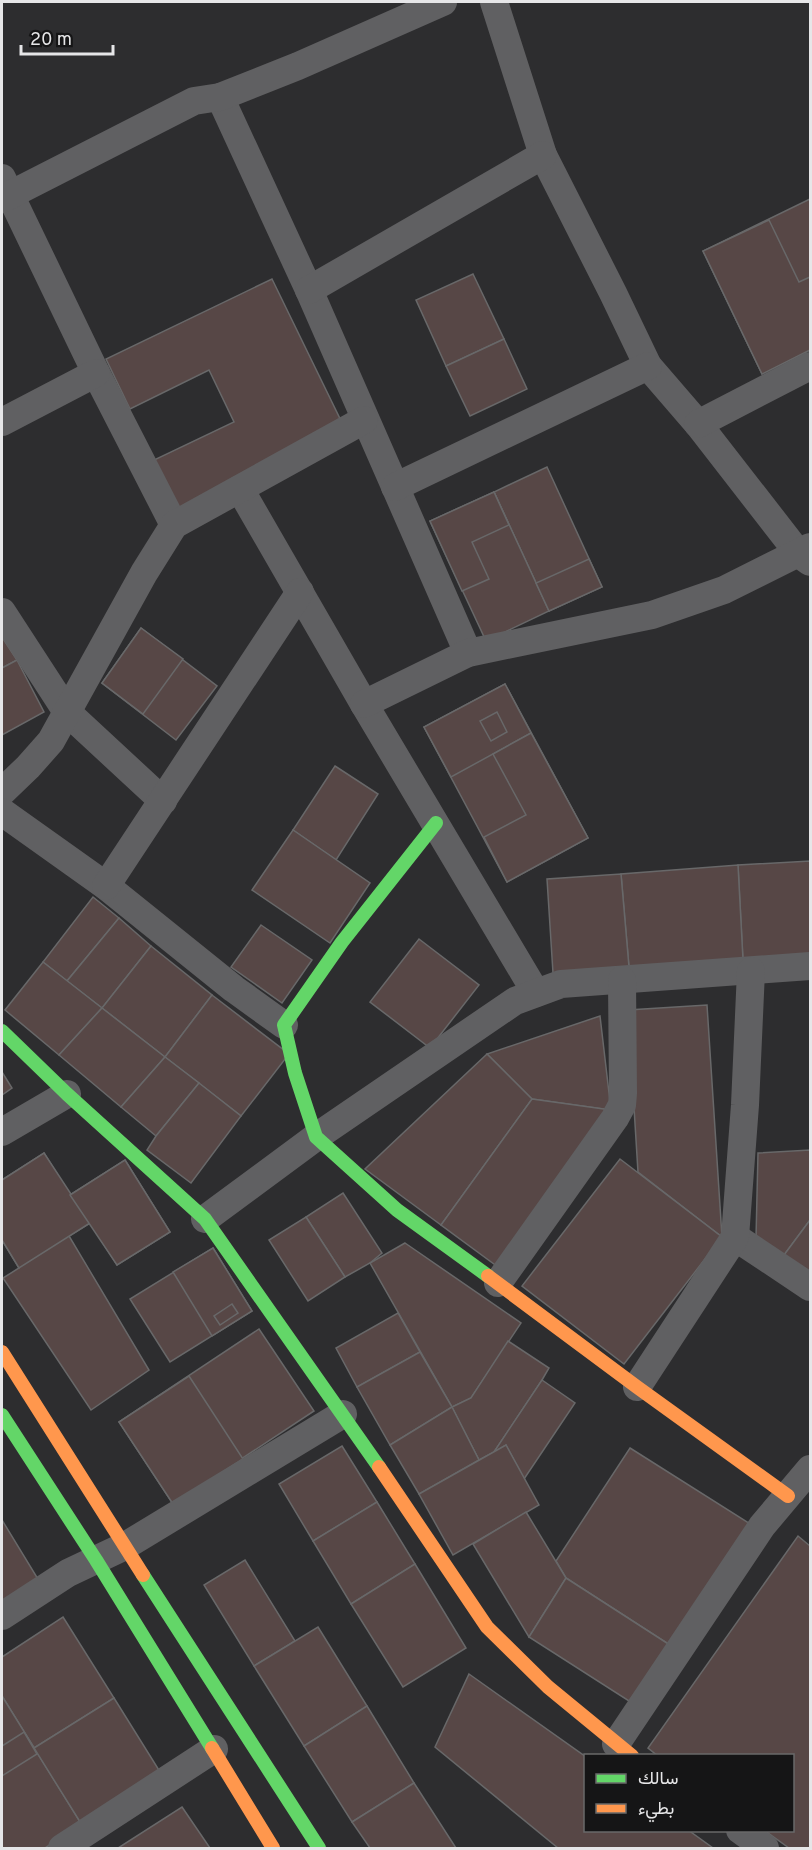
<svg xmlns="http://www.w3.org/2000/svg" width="812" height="1850" viewBox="0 0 812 1850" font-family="Overpass,Vazirmatn,sans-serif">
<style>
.building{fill:#574746;stroke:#686869;stroke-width:1.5}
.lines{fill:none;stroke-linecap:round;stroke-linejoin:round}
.street{stroke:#606062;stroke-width:28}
.fast{stroke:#63d668;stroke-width:14}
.slow{stroke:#ff974d;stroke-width:14}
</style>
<rect width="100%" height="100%" fill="#2d2d2f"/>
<g class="building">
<path d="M810,199V350L762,374L703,251Z"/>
<path d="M769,220L799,282L810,277V350L762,374L703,251Z"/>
<path d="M473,274L504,339L446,366L416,300Z"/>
<path d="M272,279L345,429L177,510L154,460L234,422L209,370L130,409L106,359Z"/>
<path d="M504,339L527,389L470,416L446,366Z"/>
<path d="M547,467L602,587L549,611L494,492Z"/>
<path d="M494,492L549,611L486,641L430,521Z"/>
<path d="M494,492L509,525L472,542L489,579L462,591L430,521Z"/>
<path d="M589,559L602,587L549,611L536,583Z"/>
<path d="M141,628L217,686L176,740L102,683Z"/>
<path d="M141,628L183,659L143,714L102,683Z"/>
<path d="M2,637L17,660L2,668Z"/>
<path d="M17,660L44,712L2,735V668Z"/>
<path d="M505,684L588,838L507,882L424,727Z"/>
<path d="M505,684L531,733L451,777L424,727Z"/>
<path d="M497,712L507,732L491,741L480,721Z"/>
<path d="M531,733L588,838L507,882L484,837L526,815L493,754Z"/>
<path d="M335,766L378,794L336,860L293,830Z"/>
<path d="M293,830L370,883L330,943L252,890Z"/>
<path d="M810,861V955L743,960L738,865Z"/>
<path d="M738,865L743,960L629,967L621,874Z"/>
<path d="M621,874L629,967L553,973L547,879Z"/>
<path d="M93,897L119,918L67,981L43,962Z"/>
<path d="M119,918L151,946L102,1008L67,981Z"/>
<path d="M261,925L312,960L282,1003L231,967Z"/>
<path d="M419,939L479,985L430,1048L370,1002Z"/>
<path d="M151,946L212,995L165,1057L102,1008Z"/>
<path d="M43,962L102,1008L59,1055L5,1010Z"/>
<path d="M212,995L289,1054L241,1116L165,1057Z"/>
<path d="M707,1005L722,1237L638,1172L628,1010Z"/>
<path d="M102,1008L165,1057L121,1107L59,1055Z"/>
<path d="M600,1016L611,1110L532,1099L487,1054Z"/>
<path d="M487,1054L532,1099L441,1225L365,1169Z"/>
<path d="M165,1057L199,1083L156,1136L121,1107Z"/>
<path d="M2,1072L12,1088L2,1095Z"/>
<path d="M199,1083L241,1116L191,1183L147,1150L156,1136Z"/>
<path d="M532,1099L611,1110L498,1267L441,1225Z"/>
<path d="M810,1150V1220L784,1255L756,1238L758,1153Z"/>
<path d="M44,1153L70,1195L125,1160L170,1232L117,1265L90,1223L69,1236L149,1370L91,1410L3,1278L19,1268L2,1240V1180Z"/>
<path d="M44,1153L90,1223L19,1268L2,1240V1180Z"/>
<path d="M620,1159L722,1237L624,1364L522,1286Z"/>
<path d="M125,1160L170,1232L117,1265L70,1195Z"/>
<path d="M343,1193L382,1253L370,1263L345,1277L306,1217Z"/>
<path d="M306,1217L345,1277L308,1301L269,1240Z"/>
<path d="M810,1220V1276L784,1255Z"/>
<path d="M405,1243L521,1323L471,1398L452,1407L370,1263Z"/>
<path d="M213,1248L252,1311L170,1362L130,1299Z"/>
<path d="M213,1248L252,1311L212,1336L173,1272Z"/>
<path d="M232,1304L238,1313L220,1325L214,1316Z"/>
<path d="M398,1313L420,1352L357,1387L336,1348Z"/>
<path d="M259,1329L314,1411L173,1504L119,1422Z"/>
<path d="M508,1341L549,1368L542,1380L494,1452L479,1460L452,1407L471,1398Z"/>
<path d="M420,1352L452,1407L390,1445L357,1387Z"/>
<path d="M189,1376L243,1459L173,1504L119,1422Z"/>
<path d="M542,1380L575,1403L524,1479L506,1445L494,1452Z"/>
<path d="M452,1407L479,1460L419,1494L390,1445Z"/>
<path d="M506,1445L539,1505L453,1555L419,1494Z"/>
<path d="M342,1446L377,1502L313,1541L279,1484Z"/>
<path d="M630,1448L755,1527L673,1647L566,1578L556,1561Z"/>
<path d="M377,1502L415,1564L351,1604L313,1541Z"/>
<path d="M526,1512L566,1578L529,1637L473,1544Z"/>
<path d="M2,1520L41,1584L2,1608Z"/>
<path d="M798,1536L810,1546V1848H789L764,1830H792V1756H658L648,1748Z"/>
<path d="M245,1560L295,1641L254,1666L204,1585Z"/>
<path d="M415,1564L466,1648L403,1687L351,1604Z"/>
<path d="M566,1578L673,1647L629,1701L529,1637Z"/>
<path d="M63,1617L114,1698L34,1748L2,1696V1657Z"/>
<path d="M318,1627L367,1706L304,1746L254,1666Z"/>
<path d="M469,1674L586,1757V1830H688L713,1848H558L435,1747Z"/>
<path d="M2,1696L82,1825L45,1848H2Z"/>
<path d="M114,1698L162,1775L82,1825L34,1748Z"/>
<path d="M367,1706L414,1783L352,1822L304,1746Z"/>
<path d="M24,1732L37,1754L2,1776V1746Z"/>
<path d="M414,1783L456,1848H370L352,1822Z"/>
<path d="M182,1807L210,1848H118Z"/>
</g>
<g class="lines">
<g class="street">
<path d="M494,2L543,155L613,293L648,366L698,424L799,554L810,562"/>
<path d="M220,97L309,290L468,653"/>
<path d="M2,178L96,373L174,525"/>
<path d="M2,199L194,101L220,97L298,66L443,2"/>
<path d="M309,290L543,155"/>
<path d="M2,422L96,373"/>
<path d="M698,424L810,366"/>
<path d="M395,487L648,366"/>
<path d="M240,489L364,704L536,993"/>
<path d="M2,612L67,712L163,801"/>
<path d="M364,704L468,653L652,615L724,590L810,547"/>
<path d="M2,792L28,767L51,741L144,573L174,525L364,420"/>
<path d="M2,812L106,886L234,989L284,1025"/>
<path d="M106,886L300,592"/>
<path d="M2,1132L67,1094"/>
<path d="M205,1219L316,1137L515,1001L561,984L810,966"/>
<path d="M735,1237L810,1287"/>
<path d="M498,1283L615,1118L622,1105L623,1093L622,980"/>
<path d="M637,1387L735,1237L745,1105L751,971"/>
<path d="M2,1616L68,1573L125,1546L343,1414"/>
<path d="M616,1744L762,1526L810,1469"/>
<path d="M740,1830L765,1848"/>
<path d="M62,1848L214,1749"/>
</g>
<g class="fast">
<path d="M436,823L342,942L284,1025L295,1073L316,1137L397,1210L488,1276"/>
<path d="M2,1031L67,1094L205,1219L379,1467"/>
<path d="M2,1415L96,1560L212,1748"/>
<path d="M143,1575L319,1848"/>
</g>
<g class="slow">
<path d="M488,1276L637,1387L788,1496"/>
<path d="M2,1352L143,1575"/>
<path d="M379,1467L487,1627L548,1687L632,1756"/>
<path d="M212,1748L273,1848"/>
</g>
</g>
<rect width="812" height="1850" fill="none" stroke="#e6e6e8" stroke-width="6"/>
<rect x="584" y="1754" width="210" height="78" fill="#151516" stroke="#69696a" stroke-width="1.5"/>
<rect x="596" y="1774" width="30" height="9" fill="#63d668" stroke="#69696a" stroke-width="1.5"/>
<text x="638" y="1784" font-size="18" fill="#e6e6e8">سالك</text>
<rect x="596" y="1804" width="30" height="9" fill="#ff974d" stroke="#69696a" stroke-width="1.5"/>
<text x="638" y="1814" font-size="18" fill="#e6e6e8">بطيء</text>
<path d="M21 45v9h92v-9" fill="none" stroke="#e6e6e8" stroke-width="3"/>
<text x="30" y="45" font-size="18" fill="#e6e6e8" stroke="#151516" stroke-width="4.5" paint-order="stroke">20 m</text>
</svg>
